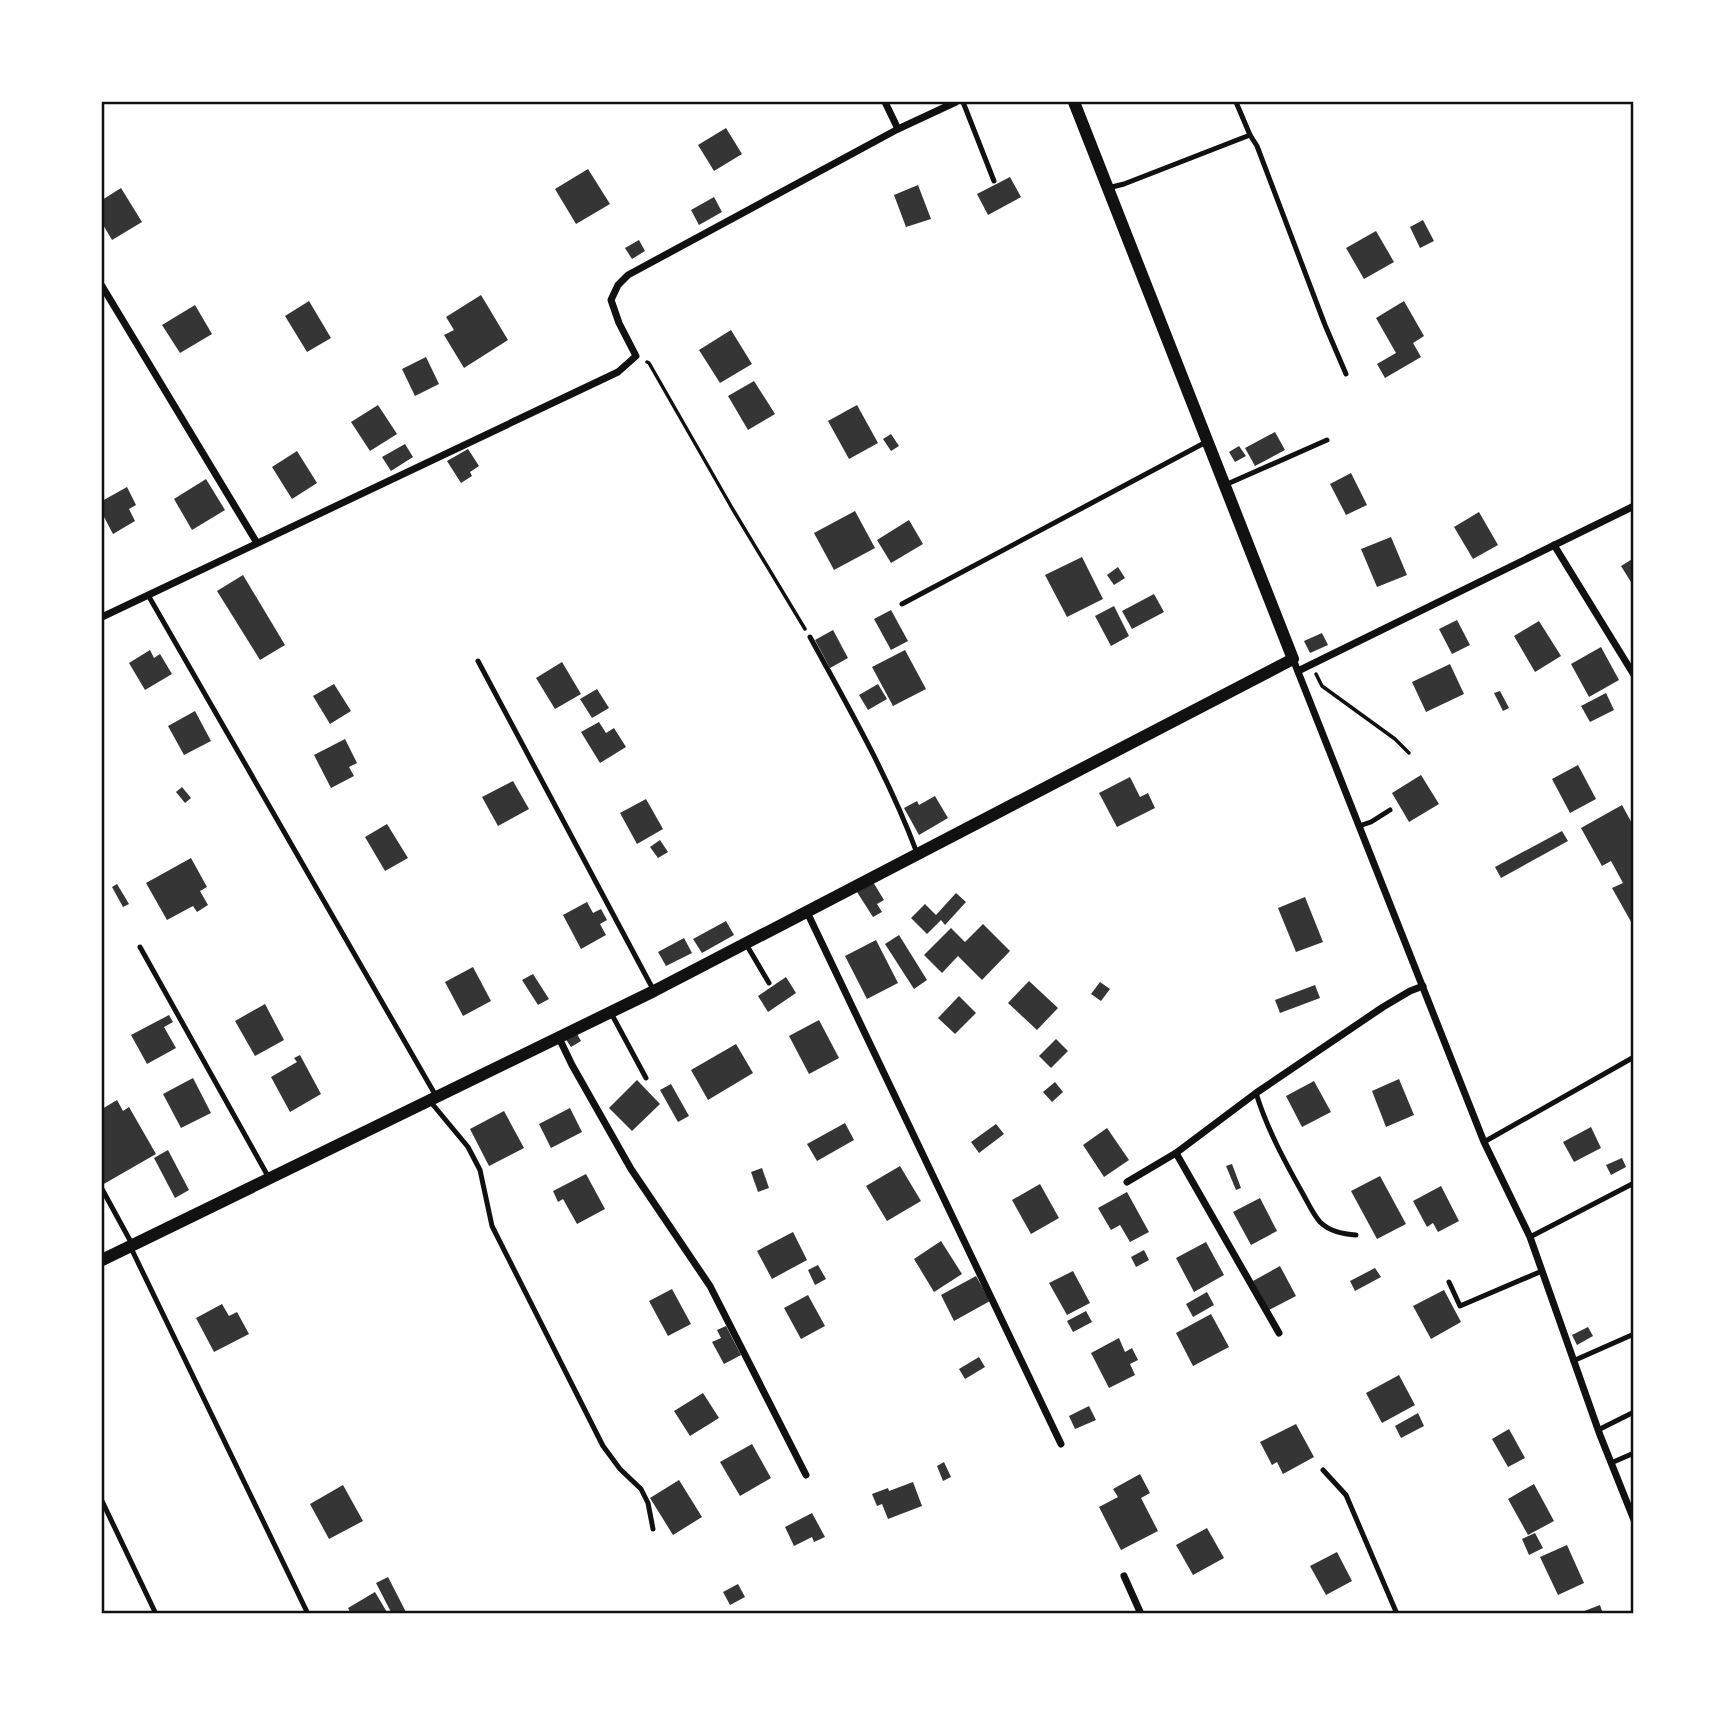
<svg xmlns="http://www.w3.org/2000/svg" width="1735" height="1715" viewBox="0 0 1735 1715" font-family="'Fira Sans Condensed',sans-serif">
<style>
.building{fill:#353535}
.lines{fill:none;stroke-linecap:round;stroke-linejoin:round}
.path{stroke:#111;stroke-width:3.5}
.service{stroke:#111;stroke-width:5}
.minor{stroke:#111;stroke-width:7}
.tertiary{stroke:#111;stroke-width:12}
.neatline{fill:none;stroke:#111;stroke-width:2.5}
</style>
<rect width="100%" height="100%" fill="#fff"/>
<g class="building">
<path d="M726,128L742,154L714,171L698,145Z"/>
<path d="M588,169L610,204L576,224L555,189Z"/>
<path d="M1010,177L1021,197L988,215L977,194Z"/>
<path d="M918,185L931,219L906,227L894,195Z"/>
<path d="M121,188L142,222L112,240L102,223V200Z"/>
<path d="M714,197L722,212L699,225L691,210Z"/>
<path d="M1423,220L1434,241L1420,248L1410,227Z"/>
<path d="M1376,231L1394,262L1364,279L1346,248Z"/>
<path d="M639,240L645,251L632,259L625,248Z"/>
<path d="M481,295L508,340L464,368L444,335L454,330L446,317Z"/>
<path d="M309,301L331,338L307,352L285,316Z"/>
<path d="M1404,301L1424,336L1413,343L1421,357L1385,378L1377,364L1396,353L1376,318Z"/>
<path d="M195,305L212,334L180,353L162,325Z"/>
<path d="M731,330L752,364L720,383L699,350Z"/>
<path d="M426,357L439,384L415,396L402,369Z"/>
<path d="M754,381L775,414L748,430L728,396Z"/>
<path d="M378,405L397,434L370,451L351,422Z"/>
<path d="M857,405L878,443L849,459L828,421Z"/>
<path d="M1275,432L1285,450L1255,466L1245,448Z"/>
<path d="M891,434L899,446L891,451L883,439Z"/>
<path d="M405,444L413,457L391,471L382,457Z"/>
<path d="M1239,446L1246,456L1235,462L1229,452Z"/>
<path d="M468,449L479,466L470,472L472,476L461,483L447,461Z"/>
<path d="M297,451L317,483L292,499L272,467Z"/>
<path d="M1351,473L1367,505L1346,515L1330,484Z"/>
<path d="M206,479L225,510L192,530L174,499Z"/>
<path d="M127,487L136,505L129,509L135,521L113,534L102,513V501Z"/>
<path d="M855,511L875,548L834,570L814,533Z"/>
<path d="M1479,512L1498,545L1473,559L1454,527Z"/>
<path d="M909,520L923,544L891,563L877,540Z"/>
<path d="M1391,537L1407,575L1377,587L1361,549Z"/>
<path d="M1082,557L1103,599L1067,617L1045,575Z"/>
<path d="M1634,558V587L1621,566Z"/>
<path d="M1118,567L1125,578L1114,585L1107,575Z"/>
<path d="M243,575L285,645L260,660L217,591Z"/>
<path d="M1154,594L1164,612L1132,629L1122,611Z"/>
<path d="M1114,606L1129,636L1111,646L1095,616Z"/>
<path d="M891,610L908,641L891,650L874,619Z"/>
<path d="M1457,620L1470,645L1452,654L1439,629Z"/>
<path d="M1539,621L1561,656L1535,672L1514,636Z"/>
<path d="M833,630L848,658L830,668L815,640Z"/>
<path d="M1322,633L1328,645L1310,653L1304,641Z"/>
<path d="M1601,647L1619,680L1589,697L1571,664Z"/>
<path d="M150,650L154,658L160,654L172,674L145,690L129,663Z"/>
<path d="M905,650L926,689L893,706L872,667Z"/>
<path d="M562,662L581,694L555,709L536,678Z"/>
<path d="M1450,664L1464,694L1426,712L1412,682Z"/>
<path d="M334,684L351,711L330,724L313,696Z"/>
<path d="M878,684L887,699L868,710L859,695Z"/>
<path d="M597,689L609,708L592,718L580,699Z"/>
<path d="M1500,691L1509,708L1503,711L1494,693Z"/>
<path d="M1606,693L1614,710L1590,722L1581,706Z"/>
<path d="M195,711L211,741L184,755L168,726Z"/>
<path d="M599,722L606,733L614,728L626,747L600,763L581,732Z"/>
<path d="M345,739L357,763L349,767L354,776L331,788L314,755Z"/>
<path d="M1578,765L1596,799L1570,813L1552,779Z"/>
<path d="M1421,775L1439,804L1409,822L1392,793Z"/>
<path d="M1130,777L1140,797L1148,793L1155,808L1117,827L1099,793Z"/>
<path d="M513,781L529,809L498,826L482,797Z"/>
<path d="M182,787L191,798L185,803L176,792Z"/>
<path d="M935,796L948,818L919,835L904,808L917,801L919,805Z"/>
<path d="M646,799L663,829L637,844L620,813Z"/>
<path d="M1622,805L1634,827V927L1612,888L1623,883L1611,861L1602,866L1581,828Z"/>
<path d="M387,824L408,858L385,871L365,837Z"/>
<path d="M1562,831L1568,841L1501,878L1495,867Z"/>
<path d="M660,840L668,852L658,858L650,847Z"/>
<path d="M191,858L207,887L200,891L208,905L197,912L193,906L167,920L146,883Z"/>
<path d="M873,882L884,900L877,904L882,912L873,917L857,892Z"/>
<path d="M117,884L129,904L123,907L112,887Z"/>
<path d="M956,893L966,902L945,925L941,920L927,934L911,918L925,904L936,915Z"/>
<path d="M1305,897L1323,942L1296,952L1278,908Z"/>
<path d="M587,902L593,913L601,909L607,920L600,924L606,935L581,949L563,915Z"/>
<path d="M726,921L734,935L702,953L693,939Z"/>
<path d="M983,924L1010,951L982,980L958,956L942,973L924,955L951,928L965,942Z"/>
<path d="M899,935L927,980L914,989L885,944Z"/>
<path d="M684,938L692,953L666,966L658,952Z"/>
<path d="M876,940L898,983L867,999L845,956Z"/>
<path d="M473,967L491,1001L463,1016L445,982Z"/>
<path d="M533,974L549,999L538,1005L522,980Z"/>
<path d="M786,977L796,993L768,1012L758,996Z"/>
<path d="M1029,981L1058,1008L1037,1030L1008,1003Z"/>
<path d="M1100,982L1110,989L1101,1001L1091,994Z"/>
<path d="M1315,985L1320,998L1280,1013L1275,1000Z"/>
<path d="M959,996L976,1013L955,1034L938,1018Z"/>
<path d="M265,1004L284,1040L255,1056L235,1021Z"/>
<path d="M169,1015L173,1022L164,1027L176,1048L147,1064L131,1035Z"/>
<path d="M819,1020L839,1058L809,1074L789,1036Z"/>
<path d="M576,1032L581,1041L571,1047L565,1038Z"/>
<path d="M1056,1039L1068,1051L1051,1068L1039,1056Z"/>
<path d="M736,1044L753,1073L708,1100L691,1070Z"/>
<path d="M300,1055L321,1094L290,1112L271,1077L297,1062L294,1058Z"/>
<path d="M193,1078L211,1113L181,1128L163,1094Z"/>
<path d="M1399,1079L1414,1115L1386,1127L1372,1091Z"/>
<path d="M637,1080L660,1104L632,1131L609,1108Z"/>
<path d="M1314,1081L1331,1112L1302,1127L1286,1096Z"/>
<path d="M1055,1082L1063,1092L1052,1102L1043,1092Z"/>
<path d="M671,1084L689,1116L678,1122L660,1090Z"/>
<path d="M117,1100L123,1111L129,1107L156,1154L102,1185V1109Z"/>
<path d="M570,1108L582,1132L551,1148L539,1124Z"/>
<path d="M504,1111L524,1148L489,1166L470,1129Z"/>
<path d="M845,1123L854,1140L817,1161L807,1144Z"/>
<path d="M996,1124L1004,1134L979,1153L971,1142Z"/>
<path d="M1591,1127L1601,1148L1574,1162L1563,1142Z"/>
<path d="M1107,1128L1129,1160L1104,1177L1083,1145Z"/>
<path d="M168,1150L189,1190L175,1198L154,1158Z"/>
<path d="M1622,1158L1626,1167L1611,1175L1606,1165Z"/>
<path d="M1232,1164L1241,1188L1236,1190L1226,1166Z"/>
<path d="M900,1166L921,1201L887,1221L866,1186Z"/>
<path d="M762,1168L769,1188L758,1192L751,1172Z"/>
<path d="M586,1174L605,1209L577,1224L563,1199L558,1202L553,1191Z"/>
<path d="M1380,1176L1406,1224L1377,1239L1351,1191Z"/>
<path d="M1040,1184L1059,1218L1031,1234L1012,1200Z"/>
<path d="M1441,1186L1459,1221L1438,1232L1433,1223L1427,1227L1413,1201Z"/>
<path d="M1127,1192L1149,1232L1130,1242L1120,1225L1111,1230L1098,1208Z"/>
<path d="M1260,1198L1277,1231L1251,1245L1233,1212Z"/>
<path d="M793,1232L807,1260L772,1279L757,1251Z"/>
<path d="M941,1241L962,1274L934,1292L914,1259Z"/>
<path d="M1206,1242L1224,1275L1194,1292L1176,1258Z"/>
<path d="M1144,1250L1149,1260L1136,1267L1131,1257Z"/>
<path d="M818,1265L826,1279L815,1285L808,1270Z"/>
<path d="M1280,1266L1296,1296L1269,1310L1253,1281Z"/>
<path d="M1375,1268L1381,1277L1355,1291L1350,1281Z"/>
<path d="M1073,1271L1090,1303L1067,1315L1049,1283Z"/>
<path d="M976,1276L990,1301L954,1321L941,1295Z"/>
<path d="M672,1289L691,1324L668,1336L649,1301Z"/>
<path d="M1444,1290L1461,1322L1431,1339L1413,1306Z"/>
<path d="M1207,1292L1214,1305L1193,1317L1186,1304Z"/>
<path d="M808,1295L825,1326L801,1339L784,1308Z"/>
<path d="M222,1304L229,1316L237,1312L249,1334L214,1352L196,1318Z"/>
<path d="M1086,1311L1092,1322L1073,1332L1067,1321Z"/>
<path d="M1211,1314L1229,1347L1193,1366L1176,1333Z"/>
<path d="M726,1326L741,1355L724,1364L712,1342L721,1338L717,1330Z"/>
<path d="M1588,1327L1593,1336L1577,1345L1572,1335Z"/>
<path d="M1119,1338L1125,1352L1132,1348L1138,1360L1130,1364L1135,1375L1109,1388L1091,1353Z"/>
<path d="M979,1357L985,1367L965,1379L959,1369Z"/>
<path d="M1399,1375L1415,1405L1382,1423L1366,1393Z"/>
<path d="M703,1393L719,1418L690,1436L674,1411Z"/>
<path d="M1089,1406L1096,1420L1075,1429L1069,1416Z"/>
<path d="M1418,1413L1424,1426L1401,1438L1395,1426Z"/>
<path d="M1296,1424L1314,1457L1283,1474L1277,1462L1272,1465L1260,1442Z"/>
<path d="M1509,1429L1525,1458L1508,1467L1492,1439Z"/>
<path d="M752,1444L771,1478L740,1496L720,1462Z"/>
<path d="M944,1462L951,1477L943,1481L937,1466Z"/>
<path d="M1140,1474L1150,1493L1141,1498L1158,1531L1121,1550L1099,1507L1118,1497L1113,1489Z"/>
<path d="M679,1480L702,1517L673,1535L650,1498Z"/>
<path d="M913,1482L922,1506L888,1519L882,1504L877,1506L872,1494L888,1488L889,1491Z"/>
<path d="M1534,1484L1554,1521L1528,1535L1508,1499Z"/>
<path d="M343,1485L363,1521L329,1539L310,1504Z"/>
<path d="M812,1513L825,1537L814,1542L812,1537L794,1546L785,1527Z"/>
<path d="M1207,1528L1224,1558L1193,1575L1176,1545Z"/>
<path d="M1535,1533L1543,1548L1529,1555L1522,1539Z"/>
<path d="M1567,1545L1584,1583L1558,1595L1540,1557Z"/>
<path d="M1337,1552L1352,1581L1326,1595L1310,1566Z"/>
<path d="M388,1577L407,1614H392L376,1583Z"/>
<path d="M738,1584L745,1597L730,1605L723,1592Z"/>
<path d="M375,1592L388,1614H351L348,1608Z"/>
<path d="M1600,1605L1603,1614H1579V1613Z"/>
</g>
<g class="lines">
<g class="path">
<path d="M647,362L649,363L732,508L805,629"/>
<path d="M1316,674L1322,686L1395,739L1409,753"/>
</g>
<g class="service">
<path d="M963,102L994,181"/>
<path d="M1236,102L1250,135"/>
<path d="M1108,188L1124,184L1250,135L1257,146L1325,325L1346,374"/>
<path d="M1225,485L1327,440"/>
<path d="M148,595L436,1096"/>
<path d="M902,604L1208,441"/>
<path d="M810,637C849,708 889,778 917,853"/>
<path d="M478,661L654,991"/>
<path d="M1359,826L1371,822L1390,810"/>
<path d="M746,944L769,983"/>
<path d="M140,947L269,1178"/>
<path d="M611,1013L646,1078"/>
<path d="M1256,1093C1267,1129 1285,1162 1303,1194C1308,1203 1313,1214 1320,1222C1330,1232 1344,1234 1356,1235"/>
<path d="M429,1100L468,1147L480,1170L492,1226L603,1446L620,1469L641,1489L648,1503L653,1529"/>
<path d="M1484,1142L1634,1057"/>
<path d="M102,1189L132,1244"/>
<path d="M1530,1237L1634,1183"/>
<path d="M131,1248L308,1614"/>
<path d="M1449,1282L1460,1306L1542,1271"/>
<path d="M1573,1361L1634,1334"/>
<path d="M1598,1430L1634,1412"/>
<path d="M1611,1463L1634,1453"/>
<path d="M1323,1470L1346,1495L1397,1614"/>
<path d="M102,1501L156,1614"/>
</g>
<g class="minor">
<path d="M885,102L898,129"/>
<path d="M102,286L257,543"/>
<path d="M1554,545L1634,675"/>
<path d="M102,617L618,372L636,356L619,323L611,300L618,285L628,275L898,129L956,102"/>
<path d="M1293,659L1484,1142L1530,1237L1600,1435L1634,1520"/>
<path d="M1298,671L1634,506"/>
<path d="M807,912L1061,1444"/>
<path d="M559,1038L572,1065L631,1169L710,1286L806,1475"/>
<path d="M1176,1153L1279,1333"/>
<path d="M1127,1182L1176,1153L1256,1093L1383,1007L1410,991L1423,986"/>
<path d="M1124,1576L1141,1614"/>
</g>
<path class="tertiary" d="M102,1260L654,991L1293,659L1074,102"/>
</g>
<rect width="1735" height="1715" fill="none" stroke="#ffffff" stroke-width="206"/>
<rect x="103" y="103" width="1529" height="1509" class="neatline"/>
</svg>
